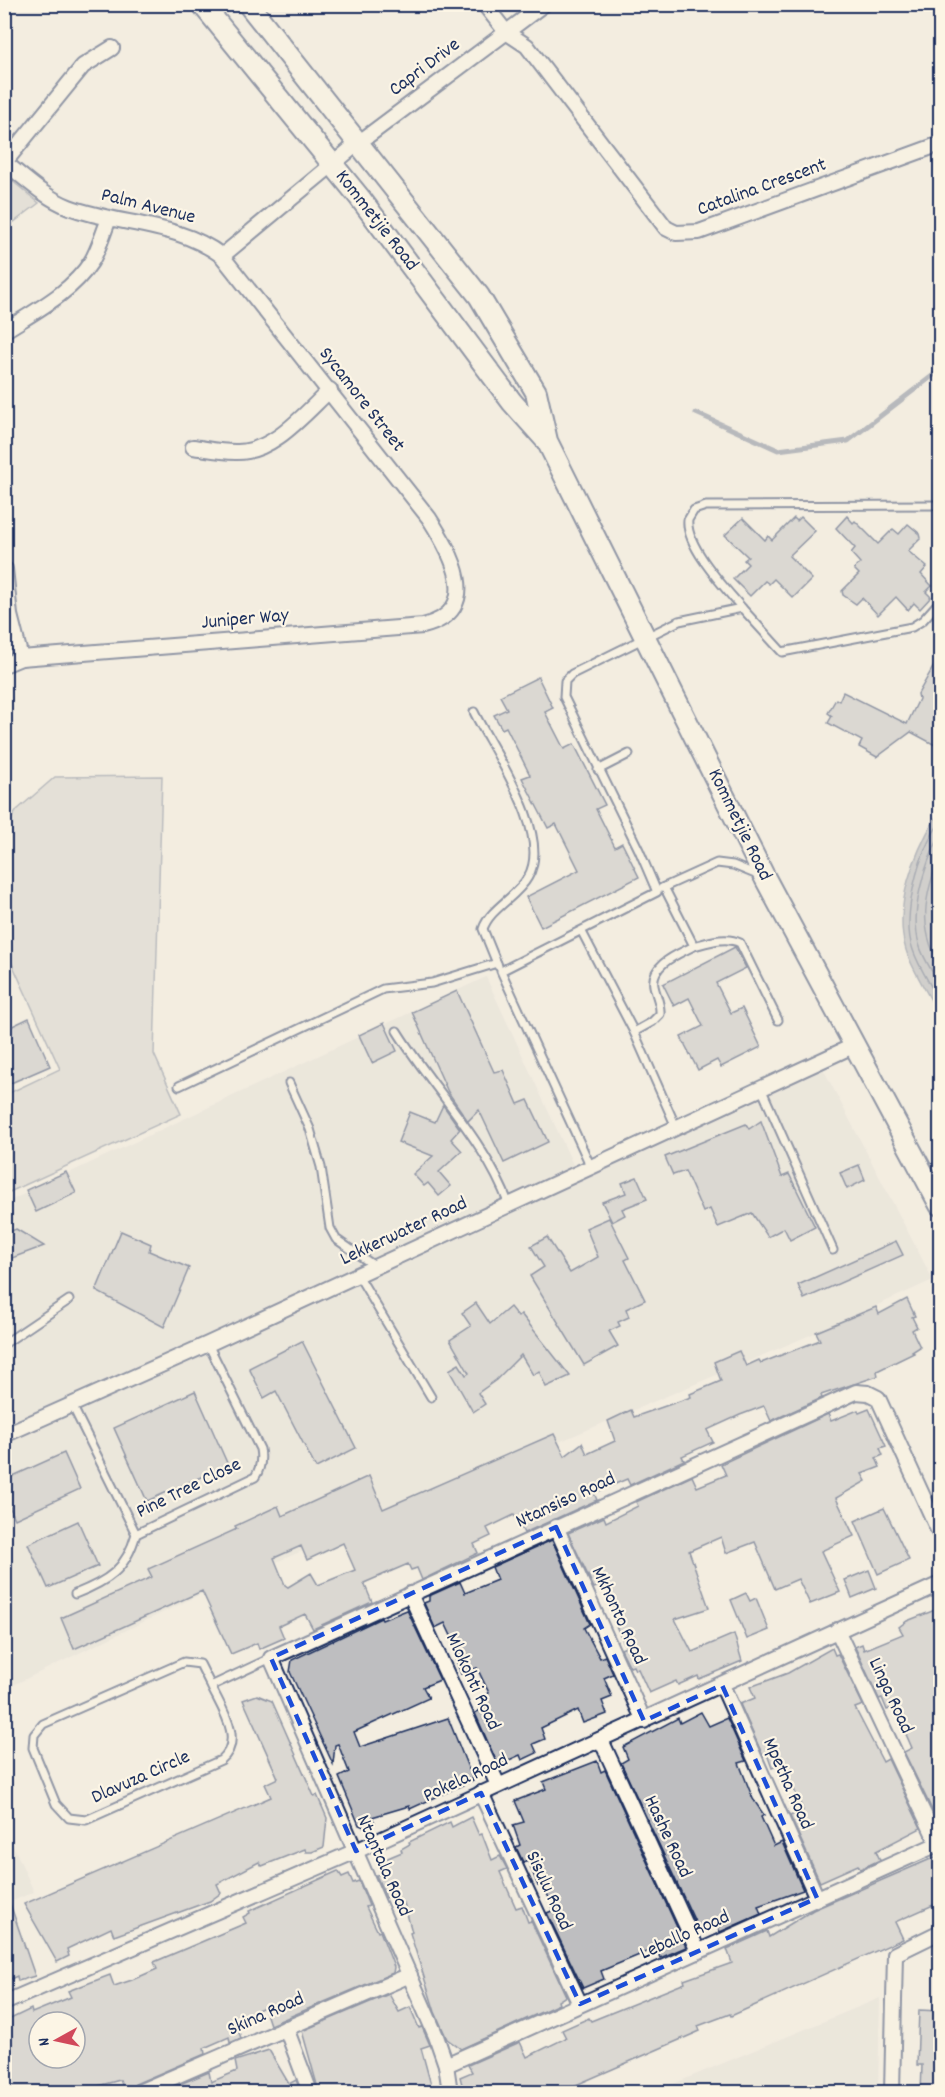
<svg xmlns="http://www.w3.org/2000/svg" width="945" height="2097" viewBox="0 0 945 2097" font-family="Dekko,sans-serif">
<style>
.built{fill:#e3dfd6}
.green{fill:#d3d1cc;stroke:#778095;stroke-width:1.5}
.water{fill:#a9acb3;stroke:#707a91;stroke-width:1.5}
.lines{fill:none;stroke-linecap:round;stroke-linejoin:round}
.shore{stroke:#546180;stroke-width:1.5}
.stream{stroke:#707a91;stroke-width:5}
.building{fill:#bebec0;stroke:#1b2f5e;stroke-width:1.5;fill-rule:evenodd}
.service-casing{stroke:#1b2f5e;stroke-width:11}
.minor-casing{stroke:#1b2f5e;stroke-width:18}
.secondary-casing{stroke:#1b2f5e;stroke-width:24}
.service{stroke:#fcf5e5;stroke-width:7}
.minor{stroke:#fcf5e5;stroke-width:14}
.secondary{stroke:#fcf5e5;stroke-width:20}
.marked{fill:none;stroke:#1d4ed8;stroke-width:4.5;stroke-dasharray:12 8;stroke-linejoin:round}
.labels{text-anchor:middle;dominant-baseline:central;stroke-width:4.5;stroke-linejoin:round;paint-order:stroke}
.street-label{font-size:20px;fill:#1b2f5e;stroke:#fcf5e5}
</style>
<rect width="100%" height="100%" fill="#f3ede0"/>
<filter id="ink" filterUnits="userSpaceOnUse"><feTurbulence type="fractalNoise" baseFrequency=".0167" numOctaves="2"/><feDisplacementMap in="SourceGraphic" scale="12" xChannelSelector="R" yChannelSelector="G"/><feConvolveMatrix kernelMatrix="1 2 1 2 8 2 1 2 1" color-interpolation-filters="sRGB"/></filter>
<g filter="url(#ink)">
<g class="built">
<path d="M486,977L577,1173L819,1061L933,1280L829,1327L201,1594L5,1689V1203Z"/>
<path d="M4,1825L34,1892L5,1904H4Z"/>
<path d="M880,1998L878,2092H654Z"/>
</g>
<g class="green">
<path d="M5,175L39,203L5,229Z"/>
<path d="M162,776L154,1054L181,1114L5,1194V1095L60,1069L4,946L5,828L17,810L55,777Z"/>
</g>
<path class="water" d="M936,817H940V1017C931,998 912,970 906,950C893,907 914,854 936,817Z"/>
<g class="lines">
<g class="shore">
<path d="M940,823C919,848 901,918 913,950C919,968 932,986 940,1003"/>
<path d="M940,836C924,865 910,911 919,944C923,959 934,973 940,986"/>
<path d="M940,854C925,897 917,925 940,966"/>
</g>
<path class="stream" d="M696,413L778,450L848,441L940,370"/>
</g>
<g class="building">
<path d="M847,516L853,523L855,521L878,544L893,529L899,534L908,524L920,534L921,538L908,551L927,567L921,574L932,586L926,592L931,597L920,609L914,603L908,610L896,597L878,615L862,598L856,604L843,595L842,591L859,574L854,569L860,563L851,553L855,548L836,528Z"/>
<path d="M801,517L815,531L789,556L812,579L793,598L774,579L769,584L765,581L750,596L733,579L748,564L744,560L748,557L725,535L743,518L765,540L768,536L772,540L794,518L797,521Z"/>
<path d="M940,655V734L935,745L911,732L877,757L859,747L862,741L828,723L832,716L828,713L836,699L839,701L843,692L907,724L919,699L918,694Z"/>
<path d="M538,677L553,708L545,712L564,749L574,744L605,805L596,809L615,847L622,843L639,877L541,927L526,897L579,870L556,824L548,828L522,778L530,775L506,727L502,729L494,715L507,709L500,696Z"/>
<path d="M735,947L746,968L716,983L731,1013L742,1008L761,1047L721,1067L717,1060L698,1070L681,1037L703,1026L689,998L674,1006L663,984Z"/>
<path d="M457,991L494,1072L503,1070L518,1104L528,1100L548,1142L504,1163L479,1110L468,1121L448,1092L412,1012Z"/>
<path d="M29,1018L50,1066L4,1086V1030Z"/>
<path d="M384,1023L397,1051L372,1063L359,1035Z"/>
<path d="M443,1105L460,1129L451,1139L462,1151L439,1172L451,1186L439,1196L428,1183L424,1186L413,1174L433,1156L398,1142L410,1112L435,1122Z"/>
<path d="M761,1121L782,1177L789,1174L815,1227L790,1240L784,1228L768,1237L752,1213L718,1227L710,1209L703,1212L685,1171L673,1175L665,1157L746,1124L749,1129Z"/>
<path d="M859,1165L865,1180L847,1189L840,1173Z"/>
<path d="M66,1172L76,1193L36,1212L26,1190Z"/>
<path d="M637,1177L647,1199L622,1209L625,1215L612,1222L602,1202L626,1193L622,1183Z"/>
<path d="M609,1218L629,1258L625,1260L645,1300L626,1309L629,1317L618,1322L620,1326L609,1331L618,1346L584,1365L530,1276L544,1267L531,1246L547,1237L570,1273L598,1257L586,1228Z"/>
<path d="M16,1229L44,1246L4,1261V1234Z"/>
<path d="M121,1231L151,1244L149,1251L189,1268L164,1327L96,1291Z"/>
<path d="M896,1241L903,1255L804,1299L798,1285Z"/>
<path d="M907,1299L915,1316L912,1317L917,1327L912,1330L920,1347L912,1352L914,1353L877,1371L878,1376L821,1395L822,1398L771,1421L764,1406L740,1415L707,1430L713,1442L682,1456L684,1460L630,1485L627,1479L594,1493L597,1500L524,1533L514,1515L487,1528L491,1536L474,1544L478,1553L422,1580L417,1568L411,1570L408,1564L364,1583L372,1602L313,1629L305,1614L279,1626L284,1638L259,1649L257,1643L231,1654L202,1591L74,1649L61,1618L152,1577L148,1569L237,1529L235,1526L278,1506L282,1516L369,1476L383,1509L554,1434L565,1456L582,1443L587,1454L615,1441L608,1421L631,1410L634,1417L691,1397L690,1394L721,1381L714,1362L739,1351L746,1366L759,1360L761,1363L820,1340L816,1332L876,1307L879,1314ZM343,1543L355,1570L318,1585L311,1573L288,1587L285,1585L274,1558L301,1546L307,1560Z"/>
<path d="M476,1303L490,1324L510,1307L518,1317L521,1314L570,1376L546,1387L539,1371L533,1375L521,1355L496,1380L478,1393L485,1404L473,1412L449,1370L459,1364L466,1375L469,1373L450,1340L471,1326L462,1313Z"/>
<path d="M302,1341L356,1448L316,1468L276,1391L264,1398L249,1368Z"/>
<path d="M195,1391L228,1465L147,1501L114,1428Z"/>
<path d="M869,1409L886,1446L880,1448L883,1455L876,1458L880,1467L862,1474L866,1481L836,1498L854,1536L821,1551L840,1592L810,1604L798,1579L775,1589L755,1542L726,1553L721,1537L689,1551L709,1608L675,1619L692,1652L734,1634L742,1661L699,1679L698,1676L678,1685L676,1681L649,1693L638,1669L635,1670L633,1666L630,1667L621,1649L626,1647L614,1622L619,1620L605,1584L594,1588L568,1533L604,1517L606,1522L638,1506L636,1502L692,1476L697,1487L726,1475L721,1464L828,1414L831,1421L858,1410L859,1413Z"/>
<path d="M64,1453L80,1489L15,1519L4,1494V1480Z"/>
<path d="M884,1508L909,1560L878,1574L855,1521Z"/>
<path d="M78,1521L98,1566L48,1588L28,1544Z"/>
<path d="M552,1540L590,1624L584,1628L600,1658L605,1656L613,1674L604,1678L612,1697L602,1701L607,1714L583,1723L578,1710L541,1728L545,1739L533,1744L537,1753L522,1760L520,1755L498,1765L475,1713L484,1708L480,1697L489,1693L477,1668L461,1674L456,1660L461,1657L445,1623L435,1628L424,1603L429,1601V1596L460,1582L465,1593L497,1580L492,1567Z"/>
<path d="M869,1570L876,1588L852,1598L845,1580Z"/>
<path d="M746,1593L750,1601L756,1598L769,1630L747,1639L731,1600Z"/>
<path d="M940,1608V1818L937,1820L904,1752L912,1748L894,1707L887,1710L882,1698L879,1699L855,1647L862,1644L864,1650L903,1634L899,1627L907,1621Z"/>
<path d="M407,1610L440,1680L423,1687L429,1698L354,1732L360,1747L448,1718L473,1780L410,1809L409,1806L372,1817L375,1823L364,1827L359,1825L339,1777L349,1772L338,1744L335,1745L333,1764L290,1672L292,1660L381,1618L382,1620Z"/>
<path d="M832,1648L835,1655L838,1654L863,1705L855,1708L883,1762L888,1759L921,1828L876,1851L880,1860L860,1869L858,1865L820,1882L790,1816L803,1810L788,1776L786,1777L782,1764L772,1768L767,1754L763,1756L740,1704L755,1698L750,1687L788,1673Z"/>
<path d="M257,1695L272,1701L314,1796L317,1795L327,1818L324,1847L312,1852H306L305,1849L262,1866L259,1862L217,1884L221,1893L210,1901L114,1936L111,1928L67,1949L69,1956L57,1962L24,1904L271,1797L265,1784L278,1778L243,1700Z"/>
<path d="M701,1712L709,1726L727,1718L746,1761L739,1763L753,1799L764,1815L761,1817L774,1846L782,1842L803,1890L758,1906L761,1914L720,1932L717,1926L711,1929L708,1922L697,1926L621,1763L628,1759L623,1747L678,1718L680,1723Z"/>
<path d="M597,1761L601,1772L605,1770L686,1947L660,1958L656,1948L601,1971L604,1979L583,1988L547,1913L554,1910L543,1884L538,1886L528,1860L523,1862L516,1847L520,1845L513,1825L524,1822L515,1801L546,1789L543,1782Z"/>
<path d="M471,1817L479,1835L482,1834L492,1860L500,1856L507,1869L500,1872L516,1908L522,1906L528,1922L531,1921L566,1996L558,2001L559,2004L461,2049L447,2039L435,2012L410,1933L412,1932L404,1903L398,1905L394,1894L386,1898L376,1875L381,1874L378,1862L402,1852L401,1849L410,1844L409,1842L450,1822L452,1827Z"/>
<path d="M940,1855V1902L895,1922L903,1939L731,2016L730,2014L698,2026L700,2031L560,2092H464L460,2077L472,2072L468,2065L520,2042L527,2057L566,2038L562,2030L589,2018L591,2021L643,2000L685,1983L684,1980L732,1963L727,1949L767,1931L769,1937L813,1910Z"/>
<path d="M338,1871L342,1877L349,1874L353,1883L359,1881L369,1906L366,1907L378,1932L380,1931L394,1967L393,1973L270,2025L264,2007L235,2021L241,2038L230,2043L229,2037L204,2048L205,2054L135,2084L130,2092H125L120,2080L87,2089L89,2092H4V2022L31,2009L32,2013L71,1997L68,1991L110,1975L114,1986L132,1980L157,1969L154,1962L246,1923L243,1917L250,1913L249,1911ZM39,2022H75V2058H39Z"/>
<path d="M4,1895H7L35,1976L18,1981L17,1976L4,1982Z"/>
<path d="M389,1994L399,2012L410,2007L419,2028L422,2027L430,2045L421,2048L433,2092H319L302,2031Z"/>
<path d="M919,2010L940,2011V2092H921L922,2065H917Z"/>
<path d="M269,2050L289,2084L296,2080L301,2092H161L209,2072L211,2082L237,2071L235,2061Z"/>
</g>
<g class="lines">
<defs>
<g id="service">
<path d="M742,608C726,589 685,546 688,520L694,510L706,506L940,505"/>
<path d="M474,712C493,751 553,835 528,877C517,897 490,908 483,929L498,966"/>
<path d="M598,770L629,754"/>
<path d="M662,888L717,863L733,865L760,876"/>
<path d="M582,932L634,1032L676,1127"/>
<path d="M694,946C709,942 726,936 740,943L778,1020"/>
<path d="M397,1031C433,1089 485,1140 509,1205"/>
<path d="M634,1032L652,1022L660,1014C661,1004 656,996 654,986C650,964 679,954 694,946L664,887"/>
<path d="M289,1083L310,1129L321,1167L330,1228L336,1239L376,1267"/>
<path d="M179,1086L383,989L432,983L497,963"/>
<path d="M761,1088L833,1250"/>
<path d="M591,1167L501,971L657,892L639,850L564,697L565,681L572,674L679,621L742,608L782,652L912,627L923,620L940,601"/>
<path d="M358,1275L431,1397"/>
<path d="M4,1344L69,1300"/>
<path d="M71,1403L136,1534L255,1477C261,1468 262,1460 260,1449L208,1344"/>
<path d="M75,1594C108,1581 126,1570 136,1534"/>
<path d="M211,1686L200,1664L184,1662L43,1724L34,1735L33,1748L56,1804L69,1818L86,1820L221,1760C245,1740 221,1708 211,1686L271,1658"/>
<path d="M828,2091V2092"/>
</g>
<g id="minor">
<path d="M484,4L506,32L527,46L666,228L676,233L699,232L940,144"/>
<path d="M4,162C24,177 45,198 69,207C120,226 178,222 222,256L429,518C450,551 486,610 423,626L21,658L4,665"/>
<path d="M5,162L83,66L112,48"/>
<path d="M222,256L357,144L544,4"/>
<path d="M4,331C35,311 71,293 91,262C99,249 103,233 109,219"/>
<path d="M193,447C207,449 221,452 235,452C272,454 305,413 330,390"/>
<path d="M5,569L10,615L21,658"/>
<path d="M4,1435L208,1344L855,1045"/>
<path d="M556,1527L644,1721"/>
<path d="M410,1594L498,1785"/>
<path d="M837,1630L938,1844"/>
<path d="M722,1685L817,1898"/>
<path d="M601,1740L698,1951"/>
<path d="M481,1793L580,2004"/>
<path d="M4,2003L356,1851L940,1584"/>
<path d="M286,2028L310,2092"/>
<path d="M446,2065L940,1843"/>
<path d="M139,2092L410,1975"/>
<path d="M450,2092L446,2065L436,2036L271,1658L856,1392L868,1393L878,1398L940,1534"/>
<path d="M892,2092L895,1954L940,1932"/>
</g>
<g id="secondary">
<path d="M202,4L360,198L512,402L545,439"/>
<path d="M248,4L479,296L536,392L547,441L765,878L940,1205"/>
</g>
</defs>
<use href="#service" class="service-casing"/>
<use href="#minor" class="minor-casing"/>
<use href="#secondary" class="secondary-casing"/>
<use href="#service" class="service"/>
<use href="#minor" class="minor"/>
<use href="#secondary" class="secondary"/>
</g>
</g>
<path d="M0 0H945V2097H0ZM556,1527L644,1721L722,1685L817,1898L580,2004L481,1793L356,1851L271,1658Z" fill="#f3ede0" fill-opacity=".55" fill-rule="evenodd"/>
<path class="marked" d="M556,1527L644,1721L722,1685L817,1898L580,2004L481,1793L356,1851L271,1658Z"/>
<g class="labels">
<g class="street-label">
<text transform="translate(425 68) rotate(-37)">Capri Drive</text>
<text transform="translate(762 188) rotate(-20)">Catalina Crescent</text>
<text transform="translate(148 207) rotate(14)">Palm Avenue</text>
<text transform="translate(376 221) rotate(52)">Kommetjie Road</text>
<text transform="translate(361 400) rotate(52)">Sycamore Street</text>
<text transform="translate(245 620) rotate(-5)">Juniper Way</text>
<text transform="translate(739 825) rotate(64)">Kommetjie Road</text>
<text transform="translate(404 1232) rotate(-25)">Lekkerwater Road</text>
<text transform="translate(189 1489) rotate(-26)">Pine Tree Close</text>
<text transform="translate(566 1501) rotate(-25)">Ntansiso Road</text>
<text transform="translate(618 1616) rotate(65)">Mkhonto Road</text>
<text transform="translate(472 1682) rotate(65)">Mlokohti Road</text>
<text transform="translate(890 1696) rotate(65)">Linga Road</text>
<text transform="translate(141 1778) rotate(-24)">Dlavuza Circle</text>
<text transform="translate(466 1779) rotate(-25)">Pokela Road</text>
<text transform="translate(787 1784) rotate(66)">Mpetha Road</text>
<text transform="translate(667 1837) rotate(65)">Hashe Road</text>
<text transform="translate(383 1866) rotate(66)">Ntantala Road</text>
<text transform="translate(548 1891) rotate(65)">Sisulu Road</text>
<text transform="translate(685 1936) rotate(-24)">Leballo Road</text>
<text transform="translate(266 2015) rotate(-24)">Skina Road</text>
</g>
</g>
<rect width="945" height="2097" fill="none" stroke="#fcf5e5" stroke-width="24"/>
<rect x="12" y="12" width="921" height="2073" fill="none" stroke="#1b2f5e" stroke-width="2" filter="url(#ink)"/>
<g transform="translate(57 2040) rotate(262)"><circle r="28" fill="#fcf5e5" stroke="#a2a6af" stroke-width="1.5"/>
<path d="M0-4.5L10 22L0 15L-10 22Z" fill="#d1495b"/>
<text y="-9" font-size="16" font-weight="bold" text-anchor="middle" fill="#1b2f5e">N</text>
</g>
</svg>
